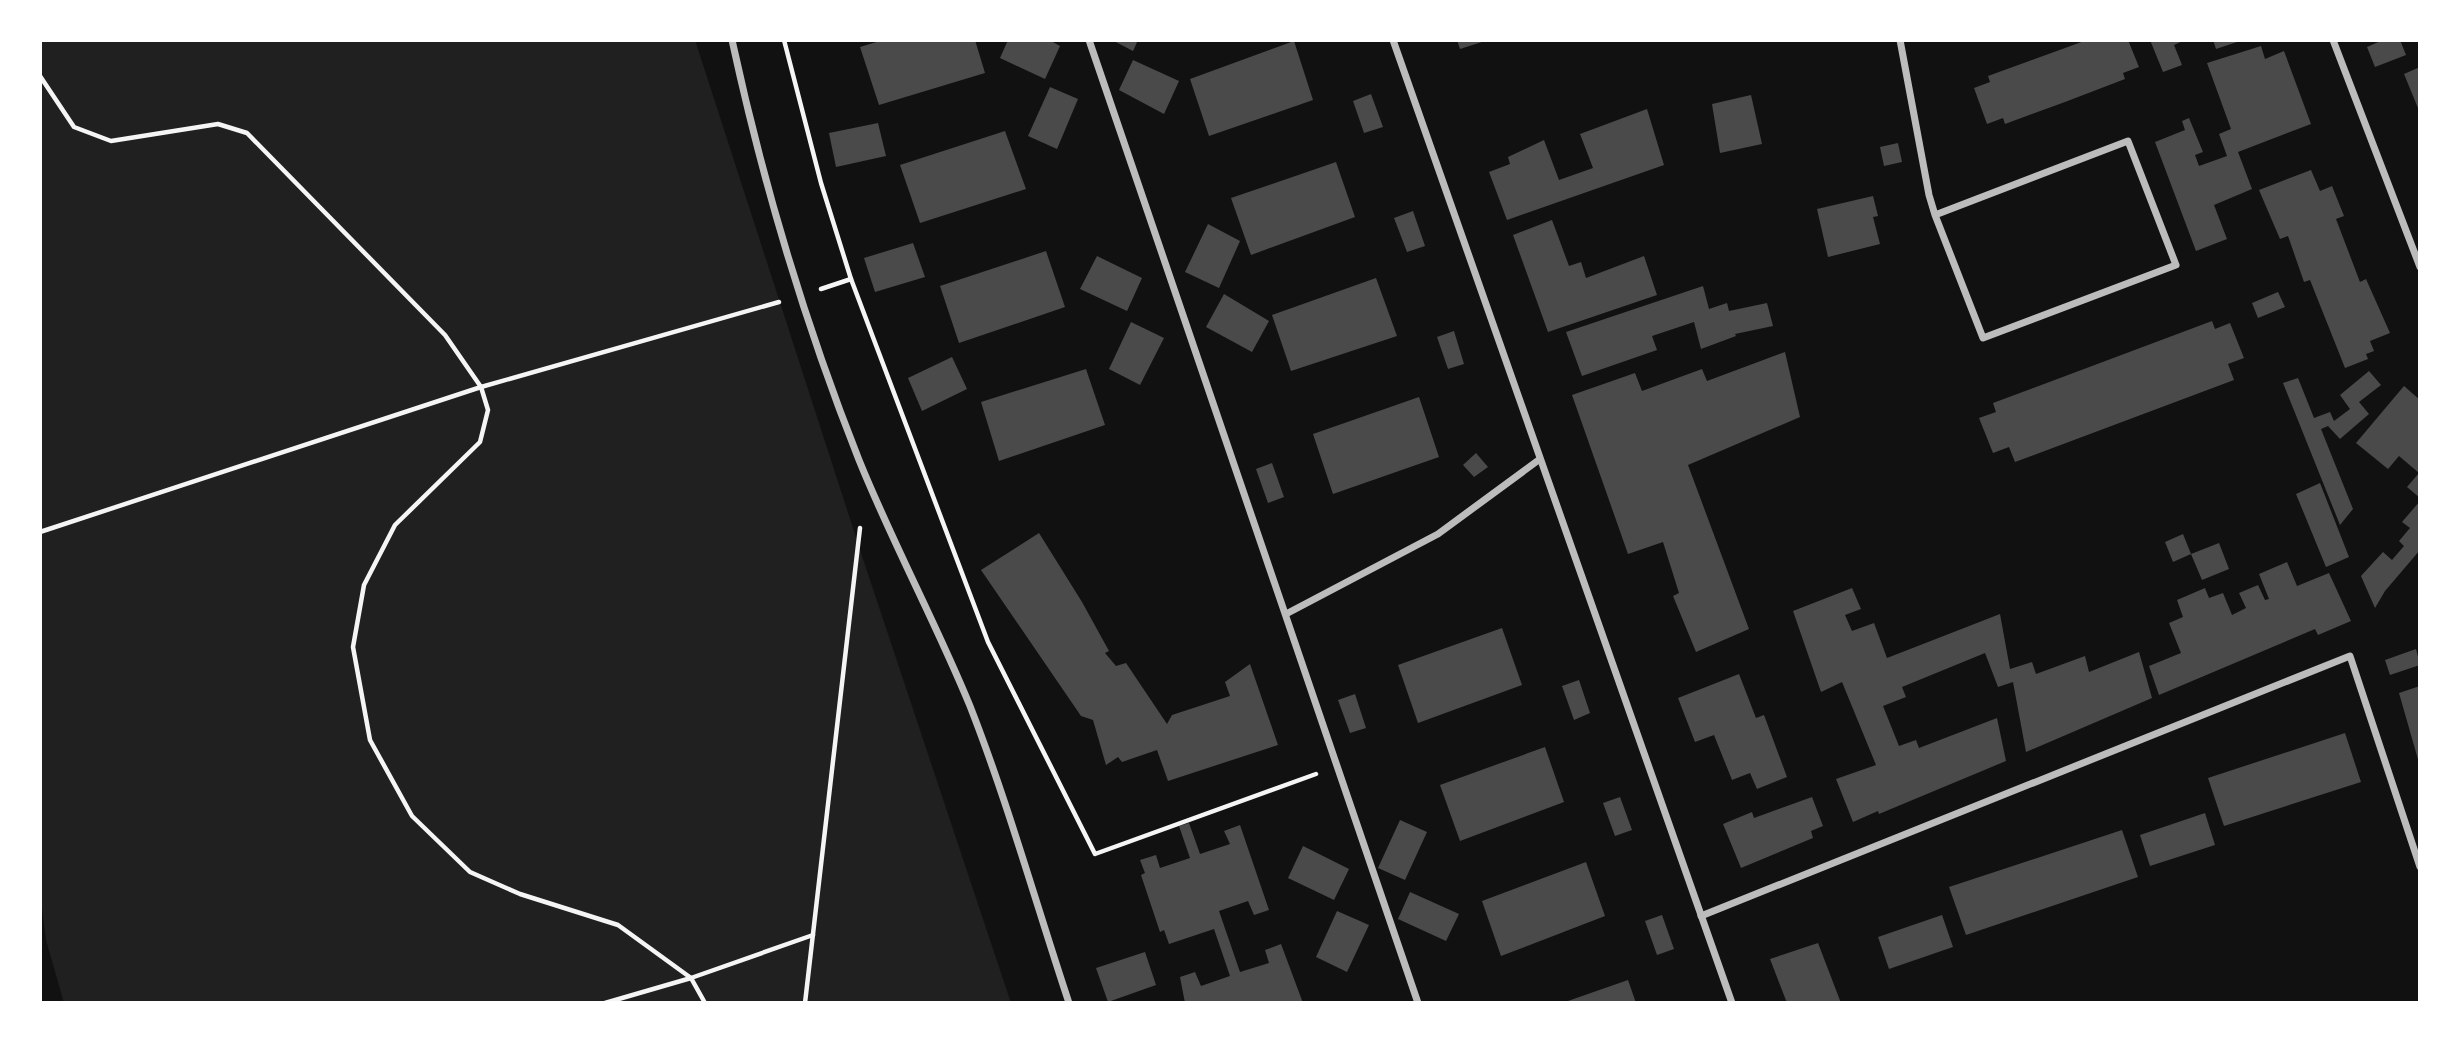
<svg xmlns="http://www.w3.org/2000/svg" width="2460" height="1043" viewBox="0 0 2460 1043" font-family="'Space Grotesk',sans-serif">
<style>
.green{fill:#202020}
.building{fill:#4a4a4a}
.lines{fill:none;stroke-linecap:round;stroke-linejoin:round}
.path{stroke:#f5f5f5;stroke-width:4.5}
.minor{stroke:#bcbcbc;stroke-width:7}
</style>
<rect width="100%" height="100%" fill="#111"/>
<path class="green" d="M40,40H695L863,559L1011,1003H64L46,940L40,891Z"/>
<g class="building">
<path d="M883,40H975L985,73L879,105L860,47Z"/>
<path d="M1008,40H1049L1060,46L1045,79L1000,58Z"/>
<path d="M1112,40H1138L1133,51Z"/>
<path d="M1457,40H1485V41L1460,49Z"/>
<path d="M2087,40H2128L2139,67L2123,73L2125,79L2065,102L2005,124L2003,118L1987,124L1974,88L1990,82L1988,76Z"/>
<path d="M2150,40H2185L2174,45L2182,65L2163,72Z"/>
<path d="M2213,40H2240V41L2216,49Z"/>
<path d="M2383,40H2400L2406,55L2375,67L2367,47Z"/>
<path d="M1294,41L1313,100L1209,136L1190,79Z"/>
<path d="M2261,46L2265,59L2284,51L2311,124L2238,152L2252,189L2214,205L2227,239L2196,251L2155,142L2185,130L2182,121L2189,118L2203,152L2195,155L2199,166L2227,156L2219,134L2231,129L2207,63Z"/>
<path d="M1133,60L1179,81L1164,114L1119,90Z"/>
<path d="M2420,67V113L2404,74Z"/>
<path d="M1050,87L1078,99L1057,149L1028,136Z"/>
<path d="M1371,94L1383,127L1364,133L1353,101Z"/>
<path d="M1751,95L1762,144L1720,153L1712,104Z"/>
<path d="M1647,109L1664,165L1507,220L1489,172L1510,164L1508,157L1544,140L1559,180L1593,168L1580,134Z"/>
<path d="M878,123L886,156L836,167L829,133Z"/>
<path d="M1005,131L1026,189L920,223L900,165Z"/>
<path d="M1898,143L1902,162L1884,166L1880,147Z"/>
<path d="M1336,162L1355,217L1251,255L1231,198Z"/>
<path d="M2311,170L2320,191L2332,186L2344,216L2336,219L2360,282L2366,279L2390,333L2370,341L2374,351L2366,354L2368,359L2345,368L2310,280L2304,282L2288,236L2280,239L2259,190Z"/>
<path d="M1873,196L1878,216L1873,217L1880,244L1828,257L1817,209Z"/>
<path d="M1413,211L1425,246L1407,252L1394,218Z"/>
<path d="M1552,220L1569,266L1581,262L1586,278L1644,256L1657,295L1548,332L1513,235Z"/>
<path d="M1208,224L1240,241L1219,288L1185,272Z"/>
<path d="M913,243L925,277L875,292L864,258Z"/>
<path d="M1046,251L1065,307L959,343L940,286Z"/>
<path d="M1097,256L1142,278L1127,311L1080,289Z"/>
<path d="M1376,278L1397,336L1291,371L1272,315Z"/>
<path d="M1703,286L1709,309L1727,303L1729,311L1767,303L1773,326L1735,334L1736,336L1701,349L1694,322L1652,336L1657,350L1582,376L1566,332Z"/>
<path d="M2278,292L2285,307L2258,318L2252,303Z"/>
<path d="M1224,294L1269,321L1252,352L1206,327Z"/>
<path d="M2212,321L2215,329L2230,323L2244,358L2228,364L2234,380L2015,462L2009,447L1993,453L1979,418L1996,412L1993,403Z"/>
<path d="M1131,322L1164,338L1140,385L1109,369Z"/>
<path d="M1454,331L1464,364L1448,369L1437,337Z"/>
<path d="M1785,352L1800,417L1688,465L1749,629L1696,652L1673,596L1679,593L1663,542L1628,554L1572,395L1635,373L1642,391L1702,369L1707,381Z"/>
<path d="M952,357L967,389L922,411L908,378Z"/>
<path d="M1086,369L1105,425L999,461L981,402Z"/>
<path d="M2369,371L2381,385L2359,402L2369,414L2340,439L2328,426L2321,429L2353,509L2340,525L2283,383L2298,378L2314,418L2330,412L2334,421L2350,409L2340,395Z"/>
<path d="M2404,386L2420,400V498L2407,487L2419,473L2399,456L2388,469L2356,443Z"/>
<path d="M1419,397L1439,457L1333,494L1313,434Z"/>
<path d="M1476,453L1488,467L1474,477L1463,465Z"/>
<path d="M1272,463L1284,497L1268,503L1256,469Z"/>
<path d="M2320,483L2349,557L2326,567L2296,494Z"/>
<path d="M2420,501V550L2385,591L2375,608L2361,576L2383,552L2392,560L2404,546L2399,541L2410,528L2402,522Z"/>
<path d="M1039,533L1082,602L1109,651L1105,653L1116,666L1126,663L1167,724L1172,715L1230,696L1225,682L1250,664L1278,745L1168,781L1157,750L1122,762L1118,757L1106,765L1093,720L1081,716L981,570Z"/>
<path d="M2183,534L2191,554L2173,562L2165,542Z"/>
<path d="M2219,543L2229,569L2202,580L2191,554Z"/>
<path d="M2287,562L2297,586L2329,573L2351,621L2318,635L2315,629L2159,695L2149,666L2181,653L2169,623L2183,617L2177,600L2205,588L2209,598L2223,593L2232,615L2246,608L2239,593L2258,585L2265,600L2269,599L2259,574Z"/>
<path d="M1852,588L1861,609L1845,615L1852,631L1874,623L1887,658L2000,614L2010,669L2032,662L2036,674L2085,656L2089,672L2139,652L2152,698L2026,752L2013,682L1998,687L1985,653L1902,687L1906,697L1883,706L1899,746L1916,740L1919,748L1997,718L2006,761L1879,814L1878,811L1853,822L1836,779L1876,765L1842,682L1821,692L1793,611Z"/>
<path d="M1502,628L1522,685L1418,723L1398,665Z"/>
<path d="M2416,649L2420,665L2390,675L2385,660Z"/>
<path d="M1739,674L1756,718L1764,715L1787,777L1757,789L1750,773L1732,780L1714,735L1695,742L1678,698Z"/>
<path d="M1579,680L1590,713L1574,720L1562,686Z"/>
<path d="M2420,686V763H2419L2399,693Z"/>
<path d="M1355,694L1366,728L1350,733L1338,700Z"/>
<path d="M2345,733L2361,782L2224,826L2208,778Z"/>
<path d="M1545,747L1564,802L1460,841L1440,785Z"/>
<path d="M1620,797L1632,830L1615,836L1603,803Z"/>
<path d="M1812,797L1823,826L1811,831L1813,838L1741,868L1723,824L1752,812L1754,818Z"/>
<path d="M2205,813L2215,845L2150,866L2140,835Z"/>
<path d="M1400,820L1427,832L1405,880L1378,868Z"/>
<path d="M1189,823L1200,854L1230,844L1224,831L1240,825L1269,910L1254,915L1248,901L1219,911L1240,972L1269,963L1265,950L1281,944L1303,1003H1185L1180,977L1195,972L1201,986L1230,976L1214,929L1169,944L1164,930L1160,932L1141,875L1145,873L1140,860L1156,855L1160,868L1190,858L1179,826Z"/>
<path d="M2122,830L2138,877L1966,935L1949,887Z"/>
<path d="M1303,846L1349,869L1334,900L1288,878Z"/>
<path d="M1586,862L1605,916L1501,956L1482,901Z"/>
<path d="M1410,892L1459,914L1446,941L1398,919Z"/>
<path d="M1337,911L1369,925L1347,972L1316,957Z"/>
<path d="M1662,915L1674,949L1657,955L1645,921Z"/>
<path d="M1942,915L1953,947L1889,969L1878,937Z"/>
<path d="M1818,943L1841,1003H1787L1770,959Z"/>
<path d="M1145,952L1156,985L1108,1002L1096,968Z"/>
<path d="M1628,980L1636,1003H1565V1002Z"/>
</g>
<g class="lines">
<g class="path">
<path d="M784,40L821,183L851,279L821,289"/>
<path d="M40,76L74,127L111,141L218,124L247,133L445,335L481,387L488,410L480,442L395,525L364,585L353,647L370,740L412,816L470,872L520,894L618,925L691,978L705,1003"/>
<path d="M851,279L988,642L1095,854L1316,774"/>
<path d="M40,532L481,387L779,302"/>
<path d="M605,1003L691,978L813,935"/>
<path d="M805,1003L860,528"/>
</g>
<g class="minor">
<path d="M732,40C763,183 805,324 859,460C893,544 936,623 970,706C1008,803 1036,904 1069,1003"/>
<path d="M1089,40L1418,1003"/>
<path d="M1393,40L1732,1003"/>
<path d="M1900,40L1929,195L1935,215L1983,338L2176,265L2128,141L1935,215"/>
<path d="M2333,40L2420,267"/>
<path d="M1286,614L1438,534L1540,459"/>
<path d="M1701,916L2350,656L2420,867"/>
</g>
</g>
<rect width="2460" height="1043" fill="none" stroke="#ffffff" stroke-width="84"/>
</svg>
